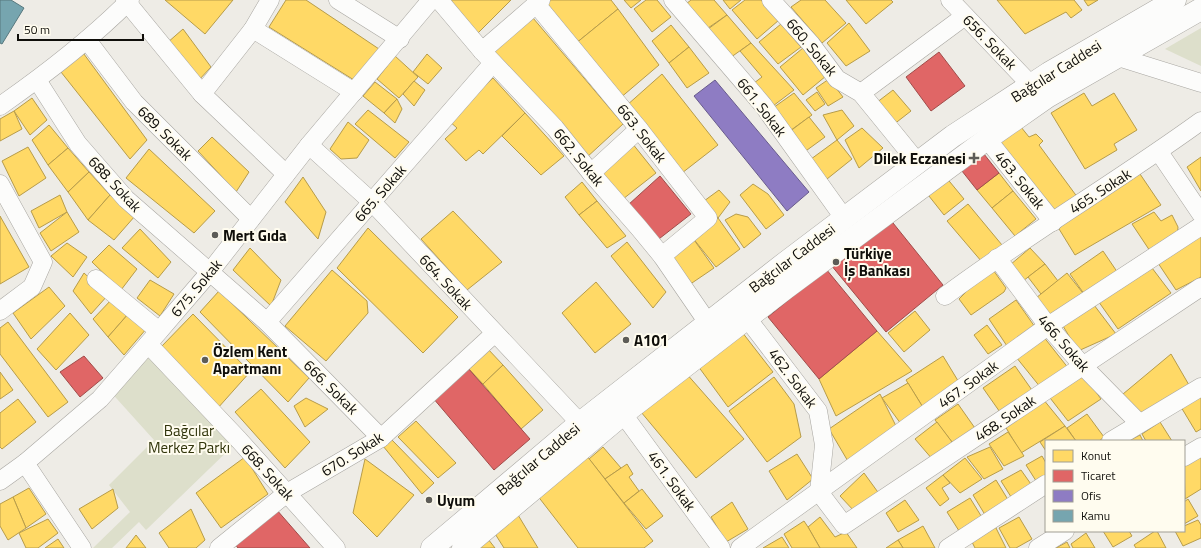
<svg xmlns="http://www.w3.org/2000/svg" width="1201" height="548" viewBox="0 0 1201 548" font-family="'Titillium Web',sans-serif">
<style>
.green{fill:#dddfcb}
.homes{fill:#ffd966;stroke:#b79c4a}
.shops{fill:#e06666;stroke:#a14c4a}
.offices{fill:#8e7cc3;stroke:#685b8c}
.public{fill:#76a5af;stroke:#57787e}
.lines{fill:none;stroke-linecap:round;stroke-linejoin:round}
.minor-casing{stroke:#a8a6a1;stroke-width:19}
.major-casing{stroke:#a8a6a1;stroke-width:23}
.minor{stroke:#fcfcfb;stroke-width:18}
.major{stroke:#fcfcfb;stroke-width:22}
.poi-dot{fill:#5d5c57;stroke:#fffcef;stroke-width:1.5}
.labels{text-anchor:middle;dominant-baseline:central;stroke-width:4;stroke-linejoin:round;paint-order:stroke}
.street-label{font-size:15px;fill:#0f0e0a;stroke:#fffcef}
.poi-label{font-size:15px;font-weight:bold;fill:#0f0e0a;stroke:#fffcef;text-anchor:start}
.park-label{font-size:15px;fill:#31350b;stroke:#fffcef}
</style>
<rect width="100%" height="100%" fill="#eeece6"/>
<g class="green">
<path d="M1201,28V66L1165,49Z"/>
<path d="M148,344L239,440L146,530L139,522L112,548H93L130,512L109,485L154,440L108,389Z"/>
</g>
<g class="homes">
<path d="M165,0H233L205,34Z"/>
<path d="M286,0H306L379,49L354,80L269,27Z"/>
<path d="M450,0H511L478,33Z"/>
<path d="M545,0H611L618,9L575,44Z"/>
<path d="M624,0H641L631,8Z"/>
<path d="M646,0H657L671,17L652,32L634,9Z"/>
<path d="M691,0H714L727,15L708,28L686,4Z"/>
<path d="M723,0H741L730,9Z"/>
<path d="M745,0H761L779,20L757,39L732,10Z"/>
<path d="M801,0H825L846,23L822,43L791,7Z"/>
<path d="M846,0H891L893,2L866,24Z"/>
<path d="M997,0H1074L1082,10L1071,18L1066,12L1025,34Z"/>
<path d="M1084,0H1098L1088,6Z"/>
<path d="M618,9L659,65L619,99L575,44Z"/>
<path d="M727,15L751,43L727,60L704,32Z"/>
<path d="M533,18L623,124L586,158L493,52Z"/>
<path d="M849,23L870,51L846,66L827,43Z"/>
<path d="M781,24L801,47L778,64L759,42Z"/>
<path d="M671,25L689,47L669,63L652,41Z"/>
<path d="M183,29L211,67L198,81L167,43Z"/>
<path d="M751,43L794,90L769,109L750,86L762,77L740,51Z"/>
<path d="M689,47L709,73L687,88L669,63Z"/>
<path d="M803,48L826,76L803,95L780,67Z"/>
<path d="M81,50L147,140L130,159L61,72Z"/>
<path d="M427,54L442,68L428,84L413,72Z"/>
<path d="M395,56L418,77L399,98L377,79Z"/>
<path d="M662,74L718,145L682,173L626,106Z"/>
<path d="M493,78L525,113L483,154L479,150L466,161L445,139L457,128L448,120Z"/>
<path d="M829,79L843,97L828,106L816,88Z"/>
<path d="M414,81L425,90L414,106L403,94Z"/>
<path d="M375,82L397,99L384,113L363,96Z"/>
<path d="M893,90L911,111L893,125L876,103Z"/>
<path d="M817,92L825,104L815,111L806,100Z"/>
<path d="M794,93L812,115L787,133L770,110Z"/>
<path d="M1084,93L1092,106L1114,93L1137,130L1114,144L1117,150L1085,169L1051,113Z"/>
<path d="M32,98L47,120L30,135L14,111Z"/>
<path d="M397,99L402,109L395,123L384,113Z"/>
<path d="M368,110L409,142L395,158L355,124Z"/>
<path d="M842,110L854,126L837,140L823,115Z"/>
<path d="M14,111L22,129L0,141V119Z"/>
<path d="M525,113L564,156L541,175L502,136Z"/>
<path d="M809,117L825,137L803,153L789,132Z"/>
<path d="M348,122L369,140L357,158L341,159L330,149Z"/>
<path d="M1017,122L1029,137L1036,134L1043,141L1039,145L1078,198L1055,216L992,140Z"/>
<path d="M49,125L68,148L48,165L32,140Z"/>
<path d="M862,128L883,148L859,168L845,140Z"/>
<path d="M212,137L249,172L236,192L198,151Z"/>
<path d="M837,140L852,159L822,183L807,162Z"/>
<path d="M632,143L656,173L623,199L601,171Z"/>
<path d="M28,147L46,178L19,196L2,161Z"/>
<path d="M68,148L89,172L68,192L48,165Z"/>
<path d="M149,149L215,211L194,233L126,178Z"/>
<path d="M1201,157V191L1187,167Z"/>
<path d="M89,172L110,195L88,220L68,192Z"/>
<path d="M999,173L1013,191L992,208L977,190Z"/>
<path d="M1140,174L1161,205L1075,255L1056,224Z"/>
<path d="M945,176L964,199L944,215L925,191Z"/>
<path d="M303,177L326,212L318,239L285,202Z"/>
<path d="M582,182L597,201L579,215L565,197Z"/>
<path d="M753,184L768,194L784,215L766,229L740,195Z"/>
<path d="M719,190L730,202L718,218L704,201Z"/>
<path d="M1013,191L1036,219L1015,236L992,208Z"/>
<path d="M60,195L67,212L39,228L31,211Z"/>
<path d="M110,195L135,216L114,240L88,220Z"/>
<path d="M597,201L626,236L607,248L579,215Z"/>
<path d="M968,204L1002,245L982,262L947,221Z"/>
<path d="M453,211L502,262L467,290L421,239Z"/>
<path d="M67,212L79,232L51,251L40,233Z"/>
<path d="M1154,212L1161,221L1172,215L1178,227L1177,239L1152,254L1132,224Z"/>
<path d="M736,214L748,217L761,234L744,248L725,220Z"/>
<path d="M0,216L29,267L0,284Z"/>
<path d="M718,218L740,249L716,267L692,237Z"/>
<path d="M368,228L458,317L423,353L337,268Z"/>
<path d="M140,229L171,262L158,278L122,248Z"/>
<path d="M1197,231L1201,237V277L1176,290L1156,260Z"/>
<path d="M692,237L714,268L689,285L667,256Z"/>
<path d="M627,242L666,292L653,308L611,256Z"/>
<path d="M67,243L87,257L73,277L51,256Z"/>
<path d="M109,245L137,269L121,290L92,262Z"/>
<path d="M250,248L281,280L271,306L233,270Z"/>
<path d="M1030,248L1045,264L1023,281L1010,265Z"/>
<path d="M1103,251L1120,276L1087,298L1070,274Z"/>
<path d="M1045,264L1058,281L1041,294L1028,277Z"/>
<path d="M1149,264L1171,293L1118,329L1096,298Z"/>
<path d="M991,267L1006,288L1004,292L971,315L959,299Z"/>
<path d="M332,270L367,301L368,313L326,361L285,326Z"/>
<path d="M84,273L108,295L91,314L73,291Z"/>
<path d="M1067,273L1086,297L1054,321L1036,298Z"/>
<path d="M150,280L174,294L160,316L137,298Z"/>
<path d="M596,282L631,324L595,353L562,313Z"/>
<path d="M49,287L65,306L31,339L13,313Z"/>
<path d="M219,291L309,378L288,402L200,312Z"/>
<path d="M113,298L129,313L108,337L93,319Z"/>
<path d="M1016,300L1035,327L1007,346L989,319Z"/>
<path d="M1091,301L1116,334L1078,351L1060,321Z"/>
<path d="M915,311L930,330L904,352L888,333Z"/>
<path d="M70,313L89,335L56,370L37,349Z"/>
<path d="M129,313L147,328L124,355L108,337Z"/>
<path d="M193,314L250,372L217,409L161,347Z"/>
<path d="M8,322L68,402L48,417L0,354V328Z"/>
<path d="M987,325L1002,345L988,354L974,335Z"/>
<path d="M877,331L912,371L836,416L819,379Z"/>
<path d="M742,332L773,372L728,407L698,366Z"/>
<path d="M1043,336L1069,369L1041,388L1016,357Z"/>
<path d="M487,348L503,365L483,384L467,367Z"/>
<path d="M1171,354L1189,385L1139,414L1123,394Z"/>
<path d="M943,356L960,384L924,409L906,380Z"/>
<path d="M503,365L543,410L521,429L483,384Z"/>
<path d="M1015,366L1034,393L1002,415L983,388Z"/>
<path d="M1081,371L1101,399L1068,421L1047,394Z"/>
<path d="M0,372L13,390L0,399Z"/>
<path d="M685,372L744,439L696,478L641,412Z"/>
<path d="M774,377L794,404L801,437L767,462L729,411Z"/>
<path d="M908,383L924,409L901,424L882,398Z"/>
<path d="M261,389L310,442L285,468L235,412Z"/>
<path d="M880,394L897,428L849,463L829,429Z"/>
<path d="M1201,395V429L1196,432L1181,407Z"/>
<path d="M306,398L328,409L305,427L294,406Z"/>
<path d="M18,399L36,422L2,449L0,447V413Z"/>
<path d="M1043,399L1065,426L1021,453L1005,426Z"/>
<path d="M958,404L977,431L955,446L935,420Z"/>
<path d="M1087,414L1104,437L1099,441H1076L1067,428Z"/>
<path d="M416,421L456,463L438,478L398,437Z"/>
<path d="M937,422L955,446L933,460L915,439Z"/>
<path d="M1160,422L1172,441H1146L1142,434Z"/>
<path d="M1065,426L1076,441H1046V451L1040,442Z"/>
<path d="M1008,432L1024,456L1004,466L989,444Z"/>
<path d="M1140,435L1143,441H1128Z"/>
<path d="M392,440L434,483L422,494L383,446Z"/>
<path d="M603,447L621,468L605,479L589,459Z"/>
<path d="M990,447L1003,469L984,479L967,457Z"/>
<path d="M797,454L813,479L787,500L769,471Z"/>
<path d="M1201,454V489L1185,499L1184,466Z"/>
<path d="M587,456L653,541L644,548H578L537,495Z"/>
<path d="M1042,456L1046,463V479L1038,484L1026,465Z"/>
<path d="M245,457L268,494L221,528L196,493Z"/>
<path d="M965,458L982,479L960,493L943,475Z"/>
<path d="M365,459L414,495L377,537L353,513Z"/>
<path d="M627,464L633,474L629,477L639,491L624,503L605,479Z"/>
<path d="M1021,470L1033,487L1013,500L1001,481Z"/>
<path d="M864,473L880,495L856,513L840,496Z"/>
<path d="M943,475L950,483L942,488L949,499L940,506L926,488Z"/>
<path d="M996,480L1010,503L987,518L973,495Z"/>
<path d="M29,488L46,514L26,528L13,497Z"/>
<path d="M113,489L118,508L92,529L79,509Z"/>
<path d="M642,489L663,516L646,529L624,503Z"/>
<path d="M13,497L26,528L8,540L0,526V504Z"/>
<path d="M970,498L983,519L961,534L947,512Z"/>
<path d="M1188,499L1198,516L1184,524V502Z"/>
<path d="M905,500L919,520L898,532L886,513Z"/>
<path d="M732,502L748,529L726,542L711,517Z"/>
<path d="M191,509L205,540L196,548H169L159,533Z"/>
<path d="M515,510L538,548H504L492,529Z"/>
<path d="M820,517L835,537L846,532L857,548H820L808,527Z"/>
<path d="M1019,517L1032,539L1016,548H1010L999,528Z"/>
<path d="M48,519L58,533L38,548H26L19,533Z"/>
<path d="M1198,520L1201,525V538L1183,546L1175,531H1184V526Z"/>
<path d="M804,521L808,527L820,548H792L784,534Z"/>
<path d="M923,526L935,548H903L898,540Z"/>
<path d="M995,526L1006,548H975L972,542Z"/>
<path d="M1103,531H1129L1132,536L1113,547Z"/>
<path d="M1155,531H1157L1166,548H1136L1134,545Z"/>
<path d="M1086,533L1095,548H1073L1071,544Z"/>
<path d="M136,535L146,548H126Z"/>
<path d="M782,537L789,548H763Z"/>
<path d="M58,539L64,548H45Z"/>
<path d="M488,539L495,548H477Z"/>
<path d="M898,540L903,548H886Z"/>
<path d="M1067,542L1070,548H1056Z"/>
</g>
<g class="shops">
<path d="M939,52L965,86L931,111L906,77Z"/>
<path d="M980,149L999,173L977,190L958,166Z"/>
<path d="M660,176L691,214L655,242L628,205Z"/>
<path d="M889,218L943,285L886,332L831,265Z"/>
<path d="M826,269L877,331L819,379L768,317Z"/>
<path d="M84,356L103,378L80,397L60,372Z"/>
<path d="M467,367L530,439L494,470L433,398Z"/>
<path d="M276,509L310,548H238L231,539Z"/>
</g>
<path class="offices" d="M715,80L809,192L787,211L694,96Z"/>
<path class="public" d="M0,0H11L24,8L2,44L0,43Z"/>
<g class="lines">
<defs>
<g id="minor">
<path d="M125,0L202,94L286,174"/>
<path d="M338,0L400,39"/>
<path d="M439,0L482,51L555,128L591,173L639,228L662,256L708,323"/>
<path d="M673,0L763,105L844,218"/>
<path d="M771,0L811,44L837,79L861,93L918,163"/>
<path d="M950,0L1031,85"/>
<path d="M536,4L639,129L708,218L662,256"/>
<path d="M253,29L354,92"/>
<path d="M87,40L134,102L251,219"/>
<path d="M482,51L541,0"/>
<path d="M1118,57L1201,83"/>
<path d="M37,80L78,144L126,199L267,322L381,438"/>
<path d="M861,93L965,16"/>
<path d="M202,94L253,29L270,0"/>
<path d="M0,106C46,74 90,40 130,0"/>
<path d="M987,139L1053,222"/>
<path d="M309,145L372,202L580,423"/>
<path d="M1159,152L1201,214"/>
<path d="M591,173L639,129"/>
<path d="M0,184L43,262L32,287L0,311"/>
<path d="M997,258L1048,326L1083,366L1139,423"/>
<path d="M96,279L159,331"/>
<path d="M945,296C1028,234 1117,182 1201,121"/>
<path d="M747,318L818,411L824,445L819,492L844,525L1201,287"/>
<path d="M267,322L493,63"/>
<path d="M148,344L239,440L336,548"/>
<path d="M623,414L721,548"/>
<path d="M1111,441L1201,387"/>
<path d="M1184,457L1201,447"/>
<path d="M25,463L82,548"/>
<path d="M0,481L25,463L100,399L148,344L209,273L309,145L431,0"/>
<path d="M219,548L287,493L381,438L495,333"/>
<path d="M740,548L1048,326L1201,226"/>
<path d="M948,548L1046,484"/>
<path d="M1038,548L1065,531"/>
</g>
<g id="major">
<path d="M432,548L580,423L785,263L953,136L1049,73L1175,0"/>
<path d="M463,548L623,414L786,288L987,139L1047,97L1201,9"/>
</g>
</defs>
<use href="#minor" class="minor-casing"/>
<use href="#major" class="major-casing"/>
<use href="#minor" class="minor"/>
<use href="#major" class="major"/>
</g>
<g class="poi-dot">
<path d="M972 152h4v4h4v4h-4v4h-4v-4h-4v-4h4z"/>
<circle cx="215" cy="235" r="4"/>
<circle cx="836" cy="262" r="4"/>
<circle cx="626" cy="340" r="4"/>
<circle cx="205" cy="360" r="4"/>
<circle cx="429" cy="500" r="4"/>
</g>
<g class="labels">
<g class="street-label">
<text transform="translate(990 42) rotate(46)">656. Sokak</text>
<text transform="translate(812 47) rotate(50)">660. Sokak</text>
<text transform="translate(1056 71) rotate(-32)">Bağcılar Caddesi</text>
<text transform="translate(762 107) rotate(52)">661. Sokak</text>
<text transform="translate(165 133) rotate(45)">689. Sokak</text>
<text transform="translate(642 133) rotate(52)">663. Sokak</text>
<text transform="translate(579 157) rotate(51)">662. Sokak</text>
<text transform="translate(1020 180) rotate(51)">463. Sokak</text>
<text transform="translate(115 184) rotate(47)">688. Sokak</text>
<text transform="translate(1100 191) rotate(-33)">465. Sokak</text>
<text transform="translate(380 193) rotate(-49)">665. Sokak</text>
<text transform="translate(792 258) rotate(-37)">Bağcılar Caddesi</text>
<text transform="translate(446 282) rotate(47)">664. Sokak</text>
<text transform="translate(196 288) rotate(-50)">675. Sokak</text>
<text transform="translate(1064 343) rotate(49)">466. Sokak</text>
<text transform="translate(793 378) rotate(53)">462. Sokak</text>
<text transform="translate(968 384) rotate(-36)">467. Sokak</text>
<text transform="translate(331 387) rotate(45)">666. Sokak</text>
<text transform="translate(1005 418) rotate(-34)">468. Sokak</text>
<text transform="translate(352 454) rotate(-32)">670. Sokak</text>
<text transform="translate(538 459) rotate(-40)">Bağcılar Caddesi</text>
<text transform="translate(268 472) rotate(48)">668. Sokak</text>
<text transform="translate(672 481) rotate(54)">461. Sokak</text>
</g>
<g class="poi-label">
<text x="966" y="158" text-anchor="end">Dilek Eczanesi</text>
<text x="223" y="235">Mert Gıda</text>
<text x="844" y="253">Türkiye<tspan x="844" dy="17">İş Bankası</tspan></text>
<text x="634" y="340">A101</text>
<text x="213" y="351">Özlem Kent<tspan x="213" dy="17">Apartmanı</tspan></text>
<text x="437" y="500">Uyum</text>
</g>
<g class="park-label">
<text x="189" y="430">Bağcılar<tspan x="189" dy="17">Merkez Parkı</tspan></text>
</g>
</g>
<rect x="1045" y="440" width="140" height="92" fill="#fffcef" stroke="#9f9d93"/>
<rect x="1053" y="450" width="20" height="12" fill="#ffd966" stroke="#9f9d93"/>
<text x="1081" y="460" font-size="12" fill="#0f0e0a">Konut</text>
<rect x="1053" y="470" width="20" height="12" fill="#e06666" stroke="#9f9d93"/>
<text x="1081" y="480" font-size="12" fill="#0f0e0a">Ticaret</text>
<rect x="1053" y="490" width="20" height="12" fill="#8e7cc3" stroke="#9f9d93"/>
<text x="1081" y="500" font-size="12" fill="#0f0e0a">Ofis</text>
<rect x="1053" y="510" width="20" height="12" fill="#76a5af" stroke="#9f9d93"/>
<text x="1081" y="520" font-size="12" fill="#0f0e0a">Kamu</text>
<path d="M18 34v6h125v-6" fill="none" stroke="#0f0e0a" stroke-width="2"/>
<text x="24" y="34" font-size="12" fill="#0f0e0a" stroke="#fffcef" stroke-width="3" paint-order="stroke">50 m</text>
</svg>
